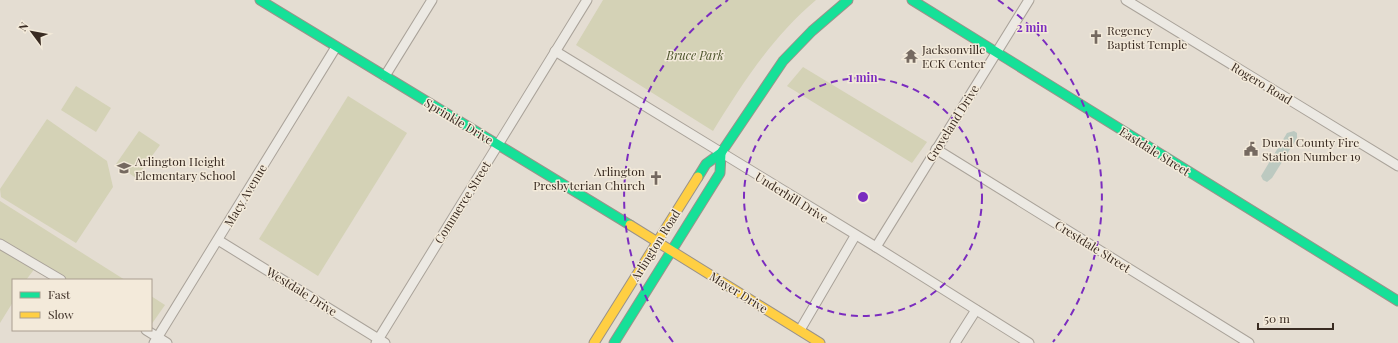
<svg xmlns="http://www.w3.org/2000/svg" width="1398" height="343" viewBox="0 0 1398 343" font-family="'Playfair Display',serif">
<style>
.green{fill:#d4d2b6}
.water{fill:#bcc9c0}
.lines{fill:none;stroke-linecap:round;stroke-linejoin:round}
.street-casing{stroke:#aaa39a;stroke-width:11}
.fast-casing{stroke:#9a928a;stroke-width:11}
.slow-casing{stroke:#9a928a;stroke-width:11}
.street{stroke:#ece9e3;stroke-width:9}
.fast{stroke:#16e098;stroke-width:9}
.slow{stroke:#ffcf43;stroke-width:9}
.ring{fill:none;stroke:#7b2cbf;stroke-width:2;stroke-dasharray:7 5}
.labels{text-anchor:middle;dominant-baseline:central;stroke-width:3;stroke-linejoin:round;paint-order:stroke}
.poi-label{font-size:12px;fill:#392b22;stroke:#f3eada;text-anchor:start}
.park-label{font-size:12px;font-style:italic;fill:#4c532b;stroke:#f3eada}
.street-label{font-size:12px;fill:#392b22;stroke:#f3eada}
.centre{fill:#7b2cbf;stroke:#f3eada;stroke-width:2}
.ring-label{font-size:12px;text-anchor:middle;font-weight:bold;fill:#7b2cbf;stroke:#f3eada;stroke-width:3;stroke-linejoin:round;paint-order:stroke}
</style>
<rect width="100%" height="100%" fill="#e4ddd2"/>
<g class="green">
<path d="M603,0H816C772,37 743,83 713,131L576,45Z"/>
<path d="M803,67L927,142L912,163L787,86Z"/>
<path d="M76,86L111,108L96,132L61,110Z"/>
<path d="M348,96L407,133L318,276L259,239Z"/>
<path d="M47,119L107,161L113,187L76,243L1,197L0,189Z"/>
<path d="M139,131L160,145L136,178L116,164Z"/>
<path d="M0,201L125,280H68L39,263L26,280H13V302L0,323Z"/>
<path d="M151,296L165,305L151,325Z"/>
</g>
<path class="water" d="M1294,131L1297,133V138L1272,178L1267,182L1263,180L1261,176L1287,133Z"/>
<g class="lines">
<defs>
<g id="street">
<path d="M1126,0L1398,166"/>
<path d="M555,51L876,247L1029,343"/>
<path d="M385,76L432,0"/>
<path d="M936,149L1249,343"/>
<path d="M218,240L385,343"/>
<path d="M0,244L61,280"/>
<path d="M876,247L1029,0"/>
<path d="M146,330L167,343"/>
<path d="M800,330L855,236"/>
<path d="M154,343L336,47"/>
<path d="M376,343L587,0"/>
<path d="M955,343L976,310"/>
</g>
<g id="fast">
<path d="M260,0L630,225"/>
<path d="M912,0L1398,301"/>
<path d="M698,177L706,164L721,153L783,61L812,31L848,0"/>
<path d="M614,343L720,173L721,153"/>
</g>
<g id="slow">
<path d="M630,225L820,343"/>
<path d="M594,343L698,177"/>
</g>
</defs>
<use href="#street" class="street-casing"/>
<use href="#fast" class="fast-casing"/>
<use href="#slow" class="slow-casing"/>
<use href="#street" class="street"/>
<use href="#fast" class="fast"/>
<use href="#slow" class="slow"/>
</g>
<g class="ring">
<circle cx="863" cy="197" r="119"/>
<path d="M673 342A239 239 0 0 1 728 0M998 0A239 239 0 0 1 1053 342"/>
</g>
<defs>
<symbol id="church-bare" viewBox="-9 -9 18 18"><path d="M-1.2-6h2.4v3.5h3.3v2.4h-3.3V6h-2.4V-.1h-3.3v-2.4h3.3Z" fill="#756960" stroke="#f3eada" stroke-width="2.5" paint-order="stroke"/></symbol>
<symbol id="temple-bare" viewBox="-9 -9 18 18"><path d="M0-6L5-2H3V0L6.5 2.5H4V6H1.5V3h-3V6H-4V2.5H-6.5L-3 0V-2H-5Z" fill="#756960" stroke="#f3eada" stroke-width="2.5" paint-order="stroke"/></symbol>
<symbol id="civic-bare" viewBox="-9 -9 18 18"><path d="M-.6-6.5H3V-4.5H.6V-3L4-1V1h2V6H-6V1h2V-1L-.6-3ZM-1.2 2.5V6h2.4V2.5Z" fill="#756960" stroke="#f3eada" stroke-width="2.5" paint-order="stroke"/></symbol>
<symbol id="school-bare" viewBox="-9 -9 18 18"><path d="M0-5L7-2L0 1L-7-2ZM-4 1L0 2.5L4 1V4Q0 6-4 4Z" fill="#756960" stroke="#f3eada" stroke-width="2.5" paint-order="stroke"/></symbol>
</defs>
<g fill-rule="evenodd">
<use href="#church-bare" x="1086" y="27" width="20" height="20"/>
<use href="#temple-bare" x="901" y="46" width="20" height="20"/>
<use href="#civic-bare" x="1241" y="139" width="20" height="20"/>
<use href="#school-bare" x="114" y="158" width="20" height="20"/>
<use href="#church-bare" x="646" y="168" width="20" height="20"/>
</g>
<g class="labels">
<g class="poi-label">
<text x="1107" y="30">Regency<tspan x="1107" dy="14">Baptist Temple</tspan></text>
<text x="922" y="49">Jacksonville<tspan x="922" dy="14">ECK Center</tspan></text>
<text x="1262" y="142">Duval County Fire<tspan x="1262" dy="14">Station Number 19</tspan></text>
<text x="135" y="161">Arlington Height<tspan x="135" dy="14">Elementary School</tspan></text>
<text x="645" y="171" text-anchor="end">Arlington<tspan x="645" dy="14">Presbyterian Church</tspan></text>
</g>
<g class="park-label">
<text x="695" y="55">Bruce Park</text>
</g>
<g class="street-label">
<text transform="translate(1262 83) rotate(31)">Rogero Road</text>
<text transform="translate(459 121) rotate(31)">Sprinkle Drive</text>
<text transform="translate(952 123) rotate(-58)">Groveland Drive</text>
<text transform="translate(1155 151) rotate(32)">Eastdale Street</text>
<text transform="translate(245 195) rotate(-59)">Macy Avenue</text>
<text transform="translate(792 197) rotate(32)">Underhill Drive</text>
<text transform="translate(462 202) rotate(-58)">Commerce Street</text>
<text transform="translate(655 245) rotate(-58)">Arlington Road</text>
<text transform="translate(1093 246) rotate(32)">Crestdale Street</text>
<text transform="translate(302 291) rotate(32)">Westdale Drive</text>
<text transform="translate(739 292) rotate(32)">Mayer Drive</text>
</g>
</g>
<circle cx="863" cy="197" r="6" class="centre"/>
<g class="ring-label">
<text x="1032" y="32">2 min</text>
<text x="863" y="82">1 min</text>
</g>
<rect x="12" y="279" width="140" height="52" fill="#f3eada" stroke="#a99e90"/>
<rect x="20" y="292" width="20" height="6" fill="#16e098" stroke="#a99e90"/>
<text x="48" y="299" font-size="12" fill="#392b22">Fast</text>
<rect x="20" y="312" width="20" height="6" fill="#ffcf43" stroke="#a99e90"/>
<text x="48" y="319" font-size="12" fill="#392b22">Slow</text>
<g transform="translate(32 32) rotate(302)" stroke="#f3eada" stroke-width="3" paint-order="stroke">
<path d="M0-3L7 15L0 10L-7 15Z" fill="#392b22"/>
<text y="-6" font-size="11" font-weight="bold" text-anchor="middle" fill="#392b22">N</text>
</g>
<path d="M1258 323v6h75v-6" fill="none" stroke="#392b22" stroke-width="2"/>
<text x="1264" y="323" font-size="12" fill="#392b22" stroke="#f3eada" stroke-width="3" paint-order="stroke">50 m</text>
</svg>
